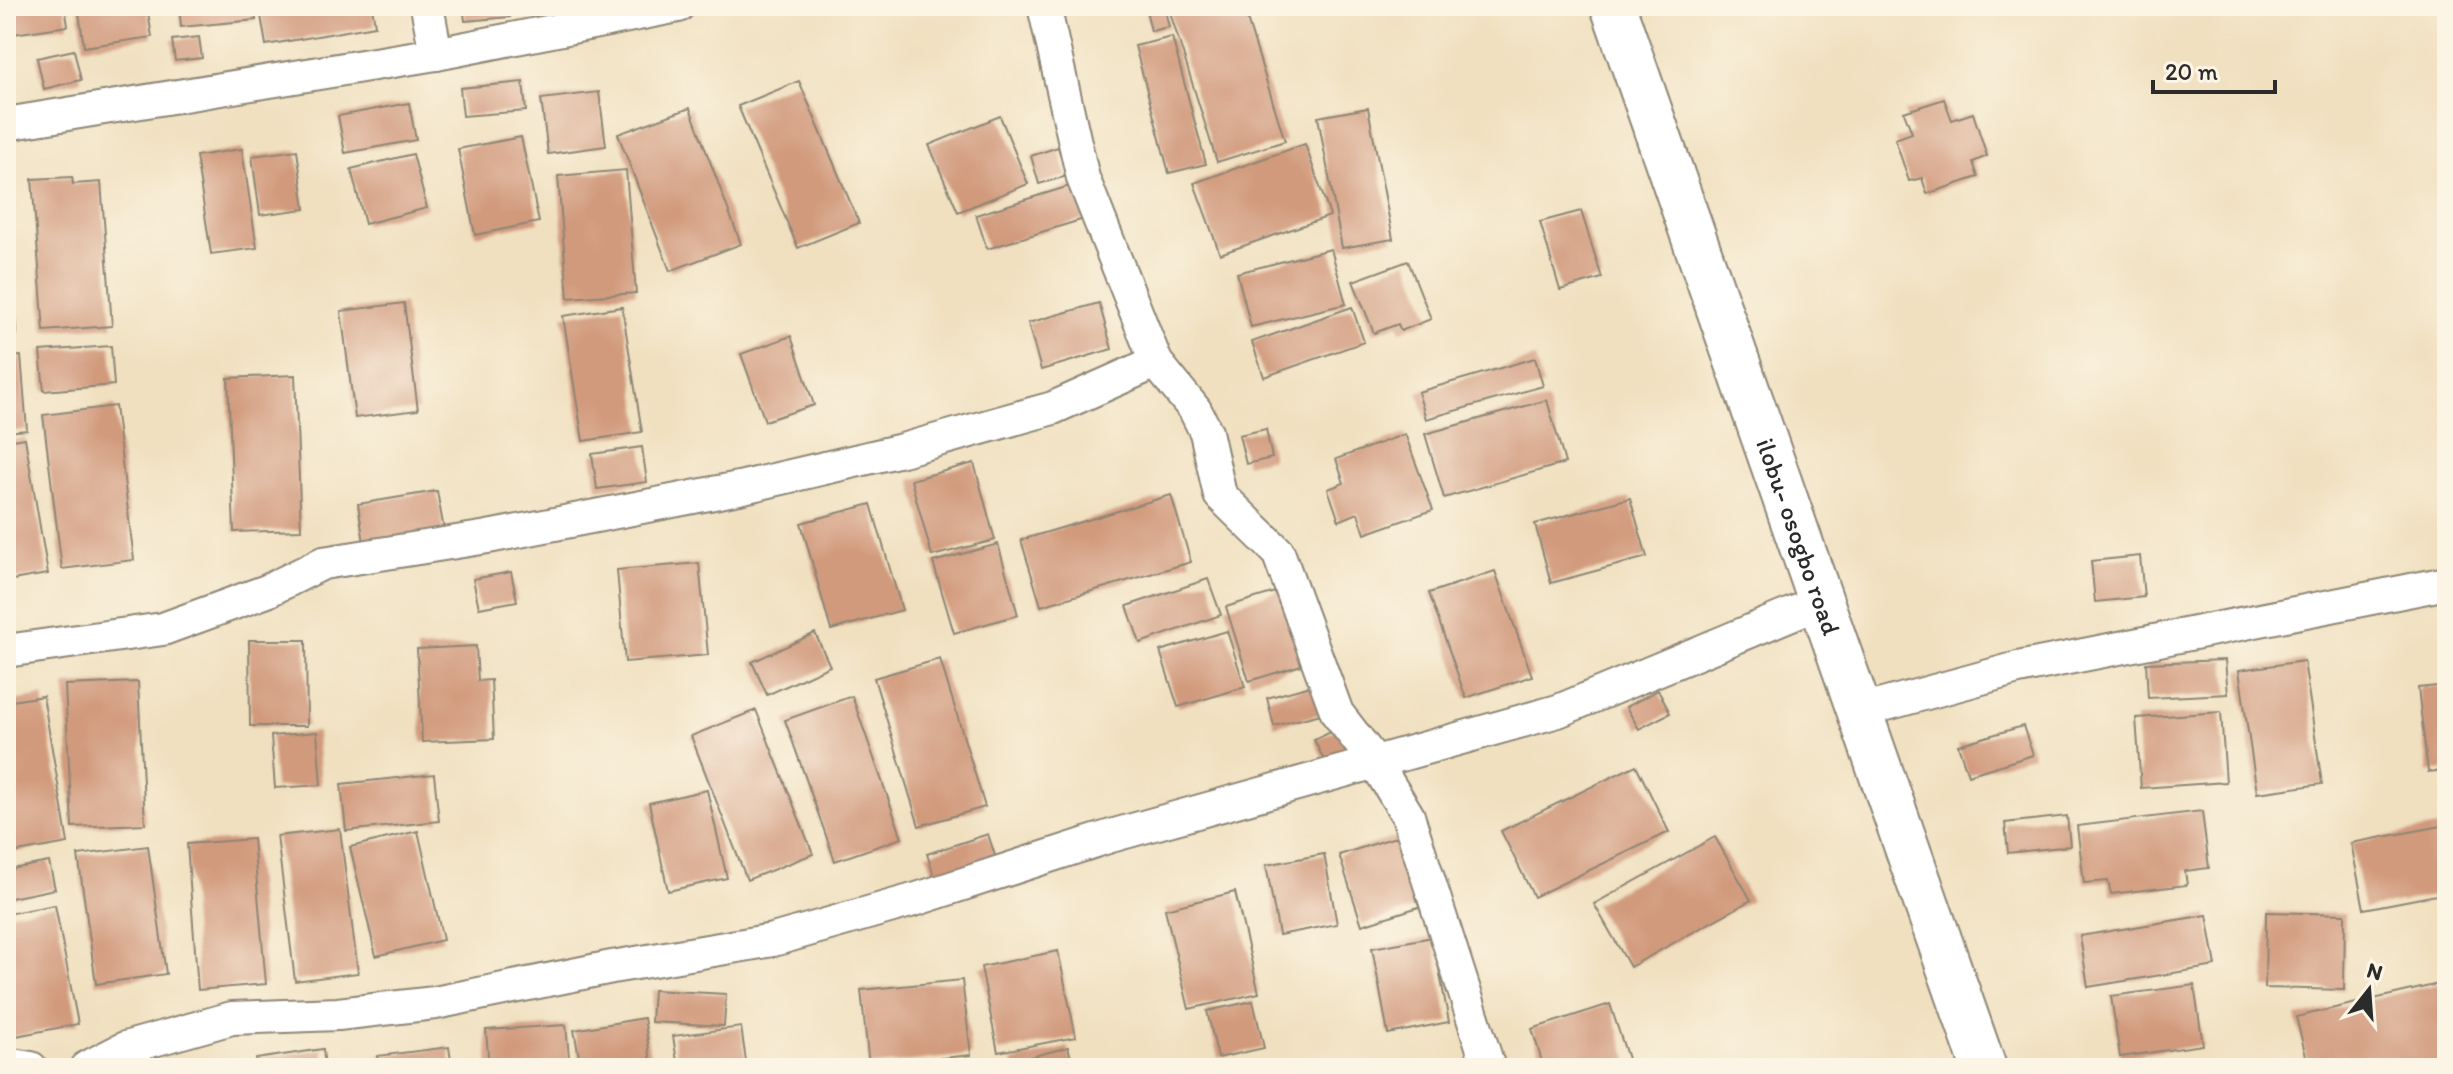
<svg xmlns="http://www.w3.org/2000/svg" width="2453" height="1074" viewBox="0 0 2453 1074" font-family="Itim,sans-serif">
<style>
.building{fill:#d19a7d}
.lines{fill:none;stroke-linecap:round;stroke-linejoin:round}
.minor-casing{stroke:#8e8676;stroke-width:36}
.primary-casing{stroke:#8e8676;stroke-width:48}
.minor{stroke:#fff;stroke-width:32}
.primary{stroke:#fff;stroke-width:44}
.labels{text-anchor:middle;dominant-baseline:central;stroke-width:6;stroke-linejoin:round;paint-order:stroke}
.street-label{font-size:26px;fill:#2b2b2b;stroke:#fcf5e5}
</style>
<rect width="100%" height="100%" fill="#fcf5e5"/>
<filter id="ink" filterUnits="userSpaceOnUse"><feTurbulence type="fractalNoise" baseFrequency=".0125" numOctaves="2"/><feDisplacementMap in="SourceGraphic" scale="16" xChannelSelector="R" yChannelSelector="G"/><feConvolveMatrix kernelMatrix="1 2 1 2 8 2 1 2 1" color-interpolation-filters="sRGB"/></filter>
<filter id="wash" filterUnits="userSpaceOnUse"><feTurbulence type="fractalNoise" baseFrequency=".006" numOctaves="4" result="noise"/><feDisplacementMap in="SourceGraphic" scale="32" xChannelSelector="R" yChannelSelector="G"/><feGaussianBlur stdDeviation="1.8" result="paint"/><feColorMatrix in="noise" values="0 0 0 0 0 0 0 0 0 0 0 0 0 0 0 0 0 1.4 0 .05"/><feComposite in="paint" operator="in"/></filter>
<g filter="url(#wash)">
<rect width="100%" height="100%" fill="#f0e0c0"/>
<g id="blocks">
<g class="building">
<path d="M6,6H65L68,26L6,35Z"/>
<path d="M78,6H147L152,37L84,47Z"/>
<path d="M179,6H255L256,20L181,27Z"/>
<path d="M284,6H372L375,26L266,45L260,10Z"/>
<path d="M463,6H509L510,17L465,21Z"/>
<path d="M1145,6H1164L1169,27L1151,31Z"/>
<path d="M1168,6H1243L1285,141L1217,162Z"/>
<path d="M199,37L202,58L175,61L172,40Z"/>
<path d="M1172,37L1206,164L1169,173L1135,46Z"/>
<path d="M74,50L81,80L44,89L37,58Z"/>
<path d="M799,81L859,223L798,248L738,106Z"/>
<path d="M523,82L526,111L463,116L460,88Z"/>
<path d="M599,92L606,146L548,154L541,99Z"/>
<path d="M1944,99L1952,120L1973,113L1987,156L1973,162L1978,177L1927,194L1922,178L1909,181L1895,139L1912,133L1904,112Z"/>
<path d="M409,103L416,140L345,153L338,116Z"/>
<path d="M690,108L741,244L670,271L618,134Z"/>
<path d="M1368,108L1393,239L1342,248L1318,117Z"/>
<path d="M1000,116L1028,184L958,212L929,145Z"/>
<path d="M521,137L539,222L475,235L458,149Z"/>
<path d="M1305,144L1330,216L1220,254L1194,183Z"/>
<path d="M1058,147L1067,176L1039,184L1031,156Z"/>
<path d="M242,149L257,248L211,254L196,156Z"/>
<path d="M297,150L305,209L260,215L252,156Z"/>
<path d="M413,154L427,208L365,224L351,169Z"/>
<path d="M626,170L636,293L568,298L558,176Z"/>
<path d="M72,177L73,184L101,182L112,326L44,331L32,179Z"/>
<path d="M1076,184L1087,218L987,249L976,215Z"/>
<path d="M1581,211L1602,278L1560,290L1540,222Z"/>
<path d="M6,225H11L17,334L6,335Z"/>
<path d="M1331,249L1346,304L1251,327L1237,273Z"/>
<path d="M1408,261L1431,319L1401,331L1398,324L1374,333L1353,281Z"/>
<path d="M404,303L418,410L355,418L341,311Z"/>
<path d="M1099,303L1112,349L1041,370L1028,323Z"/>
<path d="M622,307L642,432L583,441L563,316Z"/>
<path d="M1352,307L1364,342L1264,377L1252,342Z"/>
<path d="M791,336L814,405L765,421L741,354Z"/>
<path d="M111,346L114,385L44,391L40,351Z"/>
<path d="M21,356L27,430L6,432V357Z"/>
<path d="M1535,358L1543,386L1426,419L1418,392Z"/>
<path d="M295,375L301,530L234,532L228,378Z"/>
<path d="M1547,400L1565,463L1444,498L1425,434Z"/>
<path d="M115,406L134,560L62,569L43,415Z"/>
<path d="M1266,429L1272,458L1246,464L1239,435Z"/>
<path d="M1405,434L1433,510L1365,534L1358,513L1339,521L1328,489L1344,483L1336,459Z"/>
<path d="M25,438L48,574L6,581V441Z"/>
<path d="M642,447L647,482L597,489L592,454Z"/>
<path d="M974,463L995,540L932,556L911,480Z"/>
<path d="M437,491L444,530L364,543L358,504Z"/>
<path d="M1171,495L1191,562L1041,606L1021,540Z"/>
<path d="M1630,498L1647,557L1551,583L1535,524Z"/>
<path d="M871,504L902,610L831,630L801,523Z"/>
<path d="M998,544L1018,615L954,633L933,562Z"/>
<path d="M2140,556L2144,597L2095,602L2091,561Z"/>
<path d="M699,563L708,655L625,662L617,570Z"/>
<path d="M1495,571L1532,676L1466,698L1429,593Z"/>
<path d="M511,572L517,601L479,608L473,579Z"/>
<path d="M1208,579L1221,615L1140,643L1127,606Z"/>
<path d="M1285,589L1308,663L1249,681L1226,607Z"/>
<path d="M1227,631L1245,687L1178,707L1160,651Z"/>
<path d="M815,633L830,666L767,695L752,662Z"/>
<path d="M249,640H306L307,726H250Z"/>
<path d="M476,646L478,681L491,680L494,739L422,742L417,649Z"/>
<path d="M940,659L985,807L919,826L874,678Z"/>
<path d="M2225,660L2228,694L2148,698L2146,663Z"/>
<path d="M2304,661L2322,784L2257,793L2239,670Z"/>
<path d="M138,682L145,824L72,827L65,685Z"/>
<path d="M1314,685L1321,714L1274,726L1267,698Z"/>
<path d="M2447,685V770L2428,772L2418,688Z"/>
<path d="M1658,690L1670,713L1639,729L1626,707Z"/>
<path d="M43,696L68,843L6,854V702Z"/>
<path d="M852,696L902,838L835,861L785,720Z"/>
<path d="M756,710L813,854L747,880L691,736Z"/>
<path d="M2221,712L2226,782L2141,788L2136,718Z"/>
<path d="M2023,726L2033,755L1968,775L1958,745Z"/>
<path d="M1341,727L1355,755L1328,768L1314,740Z"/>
<path d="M317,732L321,785L275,788L271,736Z"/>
<path d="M1636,765L1669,832L1534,897L1501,831Z"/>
<path d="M434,774L439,821L346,831L341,784Z"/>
<path d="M707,790L727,878L668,891L649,803Z"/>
<path d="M2202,811L2209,868L2185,871L2187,885L2111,894L2108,881L2084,883L2077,826Z"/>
<path d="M2067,816L2070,846L2008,853L2005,823Z"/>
<path d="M2447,825V893L2364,909L2351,843Z"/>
<path d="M340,829L358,973L295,981L277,836Z"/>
<path d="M418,831L443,940L376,956L350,847Z"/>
<path d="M988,834L998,865L937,885L927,854Z"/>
<path d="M1405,834L1428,904L1362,925L1339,855Z"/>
<path d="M1715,837L1751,900L1630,967L1594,904Z"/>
<path d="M253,839L266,984L198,990L187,844Z"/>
<path d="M148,846L166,974L96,984L78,855Z"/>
<path d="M1324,854L1337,924L1279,935L1266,865Z"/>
<path d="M49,862L55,889L6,899V870Z"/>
<path d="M1235,892L1259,993L1189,1009L1165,909Z"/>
<path d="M55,905L78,1024L11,1037L6,1011V914Z"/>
<path d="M2266,912L2345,914L2344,990L2265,988Z"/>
<path d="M2207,915L2216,966L2088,987L2080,936Z"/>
<path d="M1433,937L1449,1022L1388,1034L1372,948Z"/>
<path d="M1058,951L1076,1037L998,1052L981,967Z"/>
<path d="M962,980L971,1055L869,1066L861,990Z"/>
<path d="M2447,982V1064L2429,1068H2309L2296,1017Z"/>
<path d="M2194,985L2203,1045L2120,1057L2111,996Z"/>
<path d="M653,990L726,994L724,1026L651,1022Z"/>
<path d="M1253,1001L1264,1048L1218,1058L1207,1011Z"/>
<path d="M1610,1004L1631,1068H1544L1532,1029Z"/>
<path d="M644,1018L652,1068H581L574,1030Z"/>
<path d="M566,1025L570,1068H489L486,1030Z"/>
<path d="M741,1027L747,1068H678L673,1036Z"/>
<path d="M449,1047L452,1068H379L377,1056Z"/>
<path d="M1068,1047L1074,1068H1014L1012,1062Z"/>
<path d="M323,1049L325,1068H257L256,1059Z"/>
<path d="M1199,1063V1068H1165V1066Z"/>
</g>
</g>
</g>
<g filter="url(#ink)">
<use href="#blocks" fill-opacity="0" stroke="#8e8676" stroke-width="2"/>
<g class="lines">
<defs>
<g id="minor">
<path d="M427,6L436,54"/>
<path d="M1044,6L1083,178L1156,362L1195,410L1206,432L1220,495L1278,552L1337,713L1375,762L1408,816L1489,1068"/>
<path d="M6,124L436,54L678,6"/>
<path d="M6,651L163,629L267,591L323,563L488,537L739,488L902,450L1053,408L1156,362"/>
<path d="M1861,711L2018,668L2447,583"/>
<path d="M6,1064L31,1068"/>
<path d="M86,1068L125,1048L232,1018L338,1014L435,1003L612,967L773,940L917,899L1111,836L1558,711L1820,602"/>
</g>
<g id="primary">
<path id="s1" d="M1613,6L1984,1068"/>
</g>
</defs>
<use href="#minor" class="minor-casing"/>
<use href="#primary" class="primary-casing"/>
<use href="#minor" class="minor"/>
<use href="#primary" class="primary"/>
</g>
</g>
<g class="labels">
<g class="street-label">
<text stroke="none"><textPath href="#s1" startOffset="562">ilobu- osogbo road</textPath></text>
</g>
</g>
<rect width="2453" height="1074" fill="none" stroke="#fcf5e5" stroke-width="32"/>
<g transform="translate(2369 990) rotate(17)" stroke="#fcf5e5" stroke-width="6" paint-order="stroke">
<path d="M0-6L14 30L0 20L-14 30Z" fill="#2b2b2b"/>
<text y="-12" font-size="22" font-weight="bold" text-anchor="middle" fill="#2b2b2b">N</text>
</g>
<path d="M2153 80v12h122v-12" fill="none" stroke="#2b2b2b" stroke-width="4"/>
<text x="2165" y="80" font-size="24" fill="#2b2b2b" stroke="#fcf5e5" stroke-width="6" paint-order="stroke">20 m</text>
</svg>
